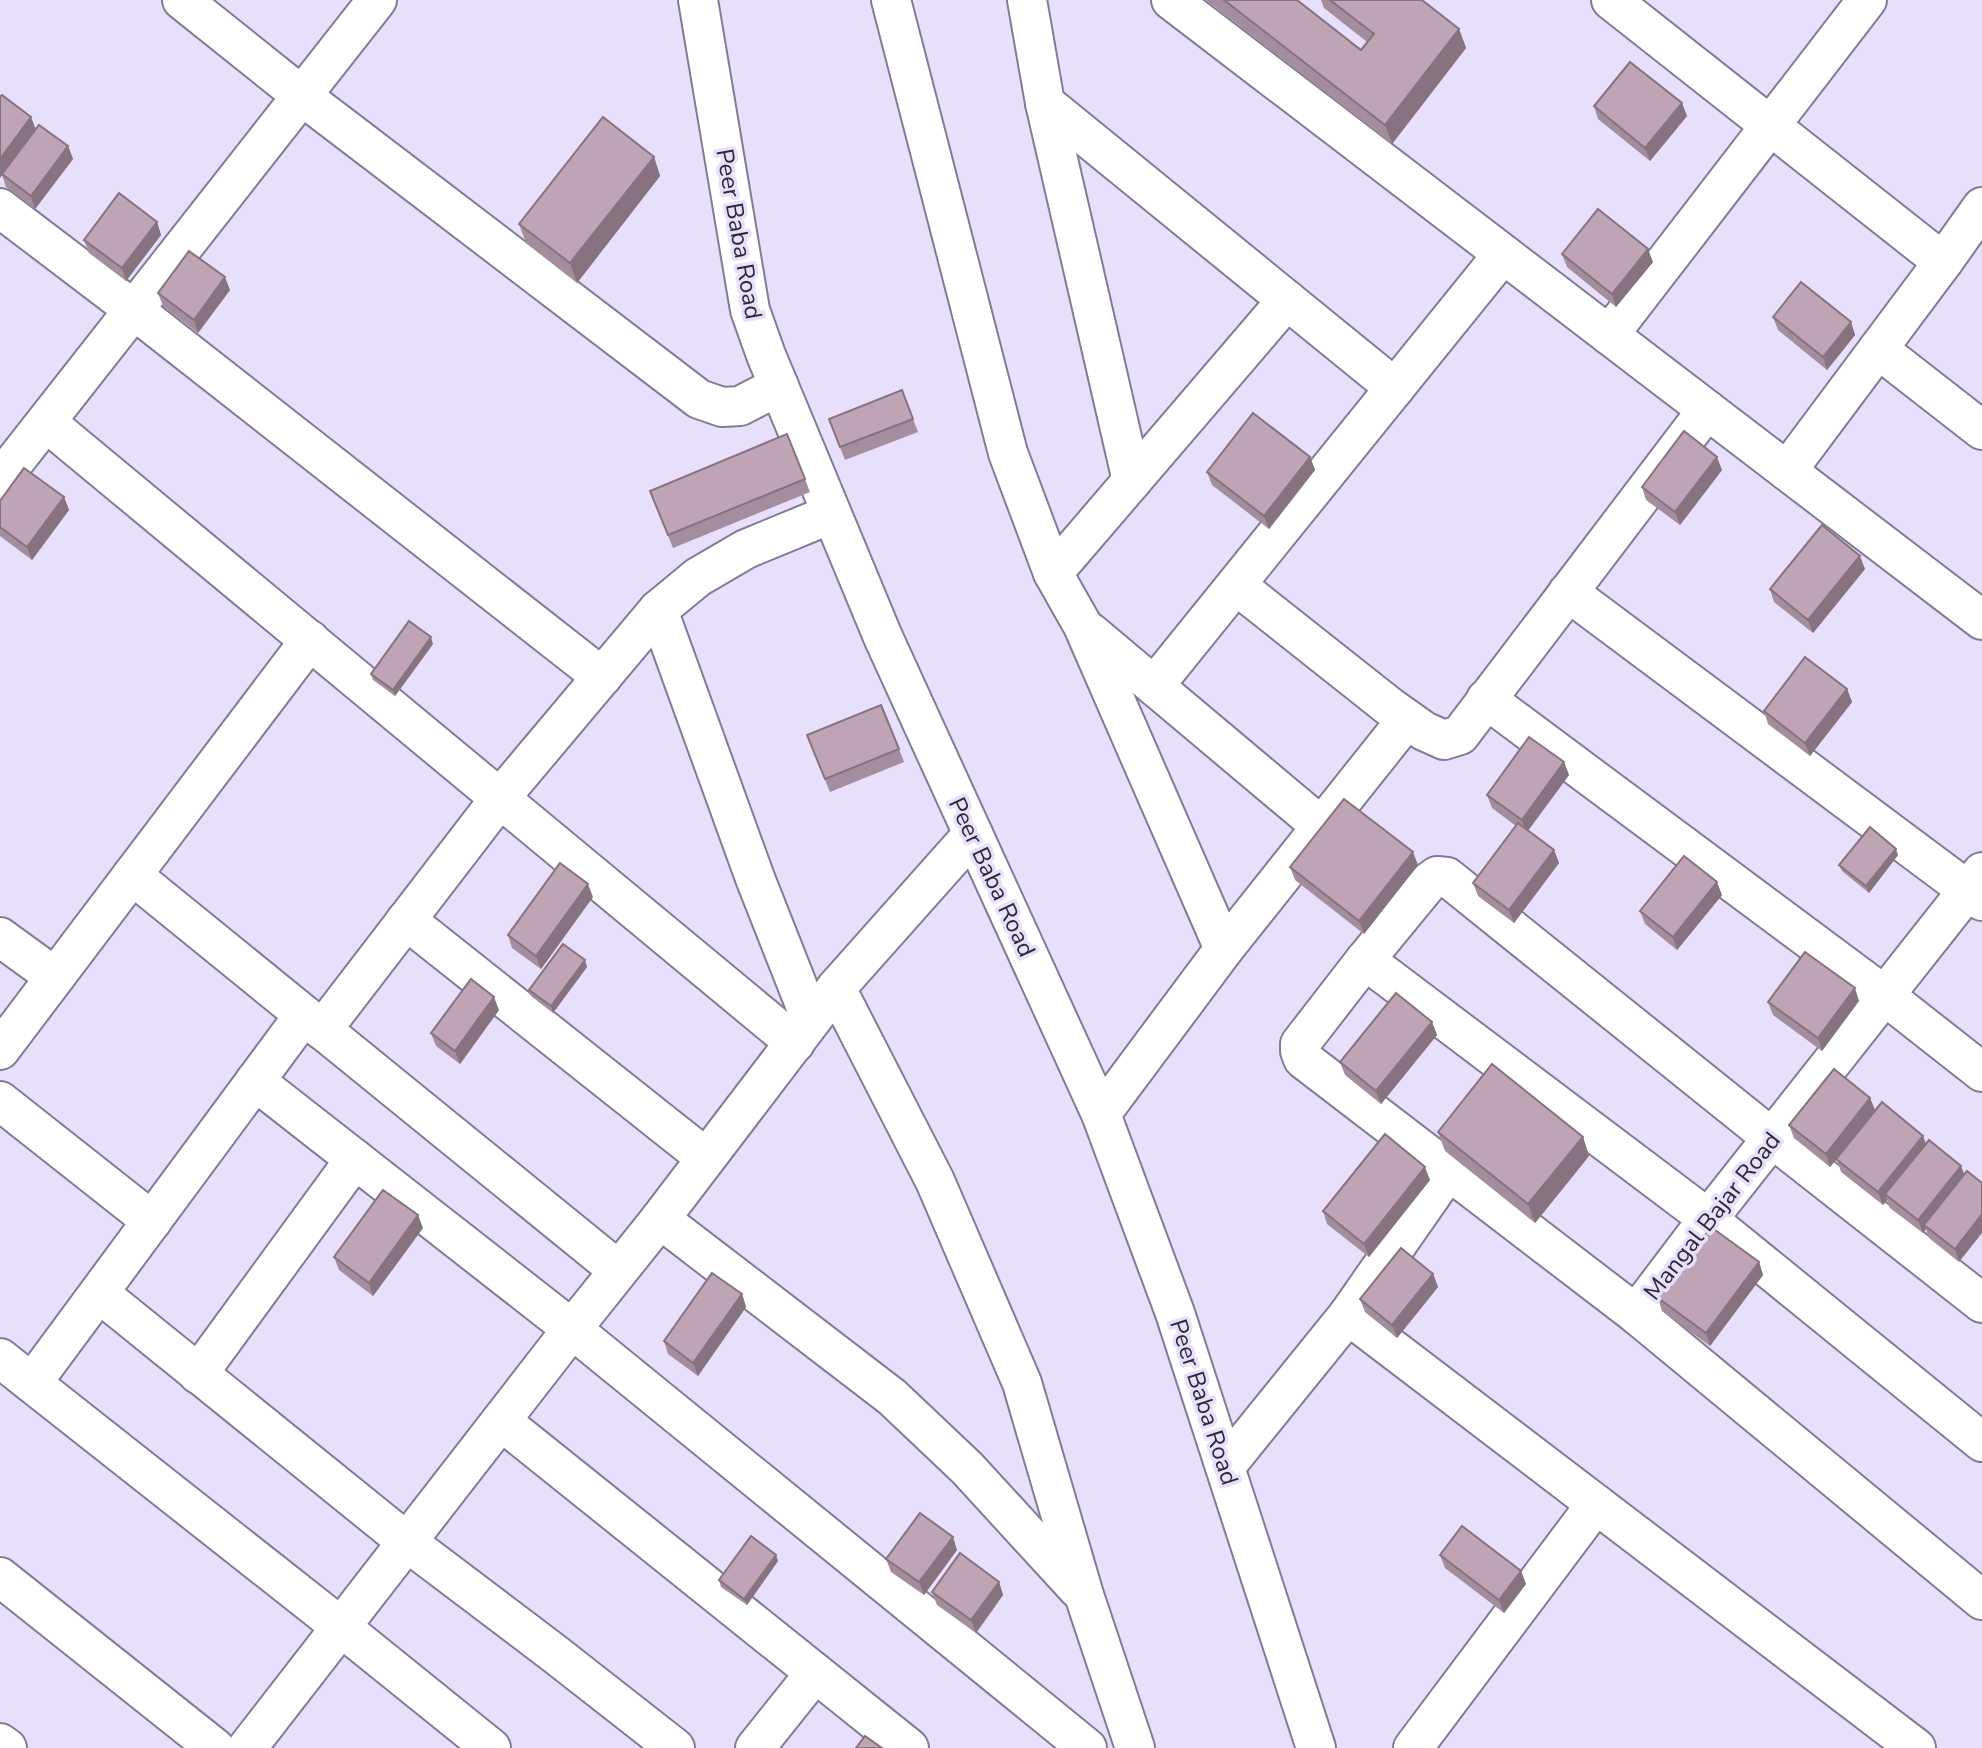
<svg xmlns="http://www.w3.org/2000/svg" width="1982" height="1748" viewBox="0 0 1982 1748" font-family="'Nunito Sans',sans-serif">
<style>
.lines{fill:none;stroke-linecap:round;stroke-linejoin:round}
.street-casing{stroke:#837b95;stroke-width:42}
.street{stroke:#fff;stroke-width:38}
.wall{fill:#a48d9d}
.shaded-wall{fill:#86737f}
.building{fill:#bfa4b6;stroke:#86737f;stroke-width:2}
.labels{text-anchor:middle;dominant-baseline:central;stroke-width:7;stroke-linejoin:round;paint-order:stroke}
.street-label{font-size:24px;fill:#2d2934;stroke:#e7dffc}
</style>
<rect width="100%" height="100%" fill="#e7dffc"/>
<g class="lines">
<defs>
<g id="street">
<path d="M182,0L302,96L699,399L722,407L740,406L779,386"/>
<path d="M698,0L750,310L766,355L883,637L1101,1114L1175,1313L1316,1748"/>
<path d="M891,0L1008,453L1053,573L1083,626L1224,949"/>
<path d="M1027,0L1045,103L1132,481"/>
<path d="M1171,0L1982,620"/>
<path d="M1611,0L1943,262"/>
<path d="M1045,103L1395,388"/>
<path d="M0,208L134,310L602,677"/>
<path d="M1609,335L1867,0"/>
<path d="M1878,349L1982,430"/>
<path d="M46,422L795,1043"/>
<path d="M1787,471L1943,262L1982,207"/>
<path d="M0,480L377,0"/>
<path d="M1053,573L1287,300"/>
<path d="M1236,585L1390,707L1424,731L1444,740L1460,735L1707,410"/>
<path d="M1568,592L1982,901"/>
<path d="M658,610L755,878L811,1020"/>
<path d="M1090,632L1322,827"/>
<path d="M1154,686L1503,254"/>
<path d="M1486,699L1884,995L1982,1072"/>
<path d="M132,875L618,1270"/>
<path d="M406,920L706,1158"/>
<path d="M0,937L55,977"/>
<path d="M1365,960L1694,1208L1982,1442"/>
<path d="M836,988L935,1181L1022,1383L1084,1595L1135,1748"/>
<path d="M322,1030L500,798L658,610L698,577L746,549L831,514"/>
<path d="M0,1050L310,640"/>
<path d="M255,1081L572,1329L1087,1748"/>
<path d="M0,1101L152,1221"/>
<path d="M1101,1114L1224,949L1407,719"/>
<path d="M660,1219L892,1397L967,1468L1078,1589"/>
<path d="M99,1293L407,1542L555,1654L675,1748"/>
<path d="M1982,1303L1772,1138L1447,877L1437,876L1430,881L1365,960L1300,1044V1051L1303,1059L1636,1314L1982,1600"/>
<path d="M1636,1314L1708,1219L1982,872"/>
<path d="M1348,1315L1916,1748"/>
<path d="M0,1358L341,1627L491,1748"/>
<path d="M198,1374L355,1159"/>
<path d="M32,1383L304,1015"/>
<path d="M501,1421L909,1748"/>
<path d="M1225,1467L1348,1315L1449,1170"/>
<path d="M0,1577L215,1748"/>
<path d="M0,1743L7,1748"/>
<path d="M247,1748L572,1329L660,1219L836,988L973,834"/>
<path d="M755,1748L815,1673"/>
<path d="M1413,1748L1596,1504"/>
</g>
</defs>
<use href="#street" class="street-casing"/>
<use href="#street" class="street"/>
</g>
<g class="wall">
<path d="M1206,0H1297L1361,50L1367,42L1324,8L1321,0H1422L1459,29L1466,48L1392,144Z"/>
<path d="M0,97L36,130L68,146L73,159L35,209L6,187L2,175L0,178Z"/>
<path d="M1594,106L1687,116L1650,161L1598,119Z"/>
<path d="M654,157L660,176L577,283L526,243L519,224Z"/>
<path d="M157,222L161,235L126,281L89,253L84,240Z"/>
<path d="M1562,254L1653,262L1616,307L1567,267Z"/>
<path d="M230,290L198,333L163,306L158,293Z"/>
<path d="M1773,317L1851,322L1855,335L1827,370L1778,330Z"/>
<path d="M902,390L918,432L845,460L829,419Z"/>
<path d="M1310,457L1315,470L1269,529L1212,485L1207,472Z"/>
<path d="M1722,470L1680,525L1646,500L1642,487Z"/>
<path d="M805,479L810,492L673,548L650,491Z"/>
<path d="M64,497L69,510L32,560L0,536V501Z"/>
<path d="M1865,569L1813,633L1774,602L1770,589Z"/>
<path d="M433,644L395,696L373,680L371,674Z"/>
<path d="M1847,689L1852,702L1810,756L1768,724L1764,711Z"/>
<path d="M807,735L899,749L904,762L830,792Z"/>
<path d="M1564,762L1569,775L1528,831L1554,850L1559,863L1514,923L1478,896L1473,883L1516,826L1492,808L1487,795Z"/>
<path d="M1898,855L1869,893L1842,871L1839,865Z"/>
<path d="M1418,865L1364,934L1295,880L1290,867Z"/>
<path d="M1722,895L1677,950L1645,924L1640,911Z"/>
<path d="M593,897L541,969L512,948L508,935Z"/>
<path d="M587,967L553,1013L531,996L529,990Z"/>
<path d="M1859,1001L1822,1051L1773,1015L1768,1002Z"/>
<path d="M499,1010L460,1064L436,1046L431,1033Z"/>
<path d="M1432,1022L1437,1035L1381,1104L1345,1075L1340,1062Z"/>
<path d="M1870,1098L1875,1110L1923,1136L1959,1262L1929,1238L1926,1229L1923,1233L1890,1208L1887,1200L1883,1205L1841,1172L1837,1159L1830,1167L1794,1138L1789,1125Z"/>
<path d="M1438,1132L1583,1137L1589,1156L1535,1223L1445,1151Z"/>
<path d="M1430,1180L1369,1257L1327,1224L1323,1211Z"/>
<path d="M423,1228L373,1296L339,1270L334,1257Z"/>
<path d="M1759,1262L1763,1275L1710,1346L1662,1311L1658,1298Z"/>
<path d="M1433,1274L1438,1287L1397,1338L1365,1312L1360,1299Z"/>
<path d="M742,1294L746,1307L698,1376L668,1354L664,1341Z"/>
<path d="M957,1550L924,1595L891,1572L886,1559Z"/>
<path d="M1440,1555L1521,1571L1526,1584L1504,1613L1445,1568Z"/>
<path d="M778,1561L747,1605L721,1587L719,1580Z"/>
<path d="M999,1582L1003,1595L976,1633L937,1605L932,1592Z"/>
</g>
<g class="shaded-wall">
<path d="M1459,29L1466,48L1392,144L1385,125Z"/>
<path d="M1682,103L1687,116L1650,161L1645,148Z"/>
<path d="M31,117L36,130L0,178V159Z"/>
<path d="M68,146L73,159L35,209L31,196Z"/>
<path d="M654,157L660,176L577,283L570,263Z"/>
<path d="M157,222L161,235L126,281L122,268Z"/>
<path d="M1648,249L1653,262L1616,307L1612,294Z"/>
<path d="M225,277L230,290L198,333L194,320Z"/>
<path d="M1851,322L1855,335L1827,370L1823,357Z"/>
<path d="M1310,457L1315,470L1269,529L1264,516Z"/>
<path d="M1717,457L1722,470L1680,525L1675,512Z"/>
<path d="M64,497L69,510L32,560L27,547Z"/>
<path d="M1860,556L1865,569L1813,633L1808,620Z"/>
<path d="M431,637L433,644L395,696L393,690Z"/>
<path d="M1847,689L1852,702L1810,756L1805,743Z"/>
<path d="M1564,762L1569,775L1526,833L1522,820Z"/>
<path d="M1896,849L1898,855L1869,893L1866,886Z"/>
<path d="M1554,850L1559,863L1514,923L1509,910Z"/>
<path d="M1413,852L1418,865L1364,934L1359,921Z"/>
<path d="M1717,882L1722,895L1677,950L1673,937Z"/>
<path d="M588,884L593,897L541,969L536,956Z"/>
<path d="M585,960L587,967L553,1013L551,1006Z"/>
<path d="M1855,988L1859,1001L1822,1051L1818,1038Z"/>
<path d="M494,997L499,1010L460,1064L455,1051Z"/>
<path d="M1432,1022L1437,1035L1381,1104L1376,1091Z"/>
<path d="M1870,1098L1875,1111L1830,1167L1826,1154Z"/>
<path d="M1923,1136L1928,1149L1885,1194L1887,1200L1883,1205L1878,1192Z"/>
<path d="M1583,1137L1589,1156L1535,1223L1528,1204Z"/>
<path d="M1961,1166L1966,1179L1924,1225L1926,1229L1923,1233L1918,1220Z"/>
<path d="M1425,1167L1430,1180L1369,1257L1364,1244Z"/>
<path d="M1982,1214V1233L1959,1262L1955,1249Z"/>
<path d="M418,1215L423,1228L373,1296L369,1283Z"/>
<path d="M1759,1262L1763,1275L1710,1346L1706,1333Z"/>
<path d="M1433,1274L1438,1287L1397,1338L1392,1325Z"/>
<path d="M742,1294L746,1307L698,1376L693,1363Z"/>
<path d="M953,1537L957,1550L924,1595L919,1582Z"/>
<path d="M776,1555L778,1561L747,1605L744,1599Z"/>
<path d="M1521,1571L1526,1584L1504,1613L1499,1600Z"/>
<path d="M999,1582L1003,1595L976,1633L971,1620Z"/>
</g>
<g class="building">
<path d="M1224,0H1297L1361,50L1374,34L1330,0H1422L1459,29L1385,125Z"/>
<path d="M1630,62L1682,103L1645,148L1594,106Z"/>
<path d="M2,95L31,117L0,159V97Z"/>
<path d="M603,117L654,157L570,263L519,224Z"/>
<path d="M39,125L68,146L31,196L2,174Z"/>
<path d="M119,193L157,222L122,268L84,240Z"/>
<path d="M1598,209L1648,249L1612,294L1562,254Z"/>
<path d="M189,251L225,277L194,320L158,293Z"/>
<path d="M1801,282L1851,322L1823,357L1773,317Z"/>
<path d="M902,390L913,419L840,447L829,419Z"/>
<path d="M1253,413L1310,457L1264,516L1207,472Z"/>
<path d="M1684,431L1717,457L1675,512L1642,487Z"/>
<path d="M787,434L805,479L668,535L650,491Z"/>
<path d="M24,468L64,497L27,547L0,527V501Z"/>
<path d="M1822,525L1860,556L1808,620L1770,589Z"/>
<path d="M409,621L431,637L393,690L371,674Z"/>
<path d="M1805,657L1847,689L1805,743L1764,711Z"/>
<path d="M881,705L899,749L825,779L807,735Z"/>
<path d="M1529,737L1564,762L1522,820L1487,795Z"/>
<path d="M1344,799L1413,852L1359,921L1290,867Z"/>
<path d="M1518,823L1554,850L1509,910L1473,883Z"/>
<path d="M1870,827L1896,849L1866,886L1839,865Z"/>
<path d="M1684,856L1717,882L1673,937L1640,911Z"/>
<path d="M560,863L588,884L536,956L508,935Z"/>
<path d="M563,944L585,960L551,1006L529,990Z"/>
<path d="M1805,952L1855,988L1818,1038L1768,1002Z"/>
<path d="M471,979L494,997L455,1051L431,1033Z"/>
<path d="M1396,993L1432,1022L1376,1091L1340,1062Z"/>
<path d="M1492,1064L1583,1137L1528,1204L1438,1132Z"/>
<path d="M1834,1069L1870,1098L1826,1154L1789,1125Z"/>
<path d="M1882,1102L1923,1136L1878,1192L1836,1159Z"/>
<path d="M1385,1134L1425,1167L1364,1244L1323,1211Z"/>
<path d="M1929,1140L1961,1166L1918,1220L1885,1194Z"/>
<path d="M1967,1171L1982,1183V1214L1955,1249L1924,1225Z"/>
<path d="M383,1190L418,1215L369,1283L334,1257Z"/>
<path d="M1711,1227L1759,1262L1706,1333L1658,1298Z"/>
<path d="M1401,1248L1433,1274L1392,1325L1360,1299Z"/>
<path d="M712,1273L742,1294L693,1363L664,1341Z"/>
<path d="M920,1513L953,1537L919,1582L886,1559Z"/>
<path d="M1462,1526L1521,1571L1499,1600L1440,1555Z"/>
<path d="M751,1536L776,1555L744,1599L719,1580Z"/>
<path d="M960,1553L999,1582L971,1620L932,1592Z"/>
<path d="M865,1736L882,1748H856Z"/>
</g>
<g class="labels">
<g class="street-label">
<text transform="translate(739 234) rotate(80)">Peer Baba Road</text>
<text transform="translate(992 877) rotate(65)">Peer Baba Road</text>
<text transform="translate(1712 1216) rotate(-52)">Mangal Bajar Road</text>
<text transform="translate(1204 1402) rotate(72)">Peer Baba Road</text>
</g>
</g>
</svg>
